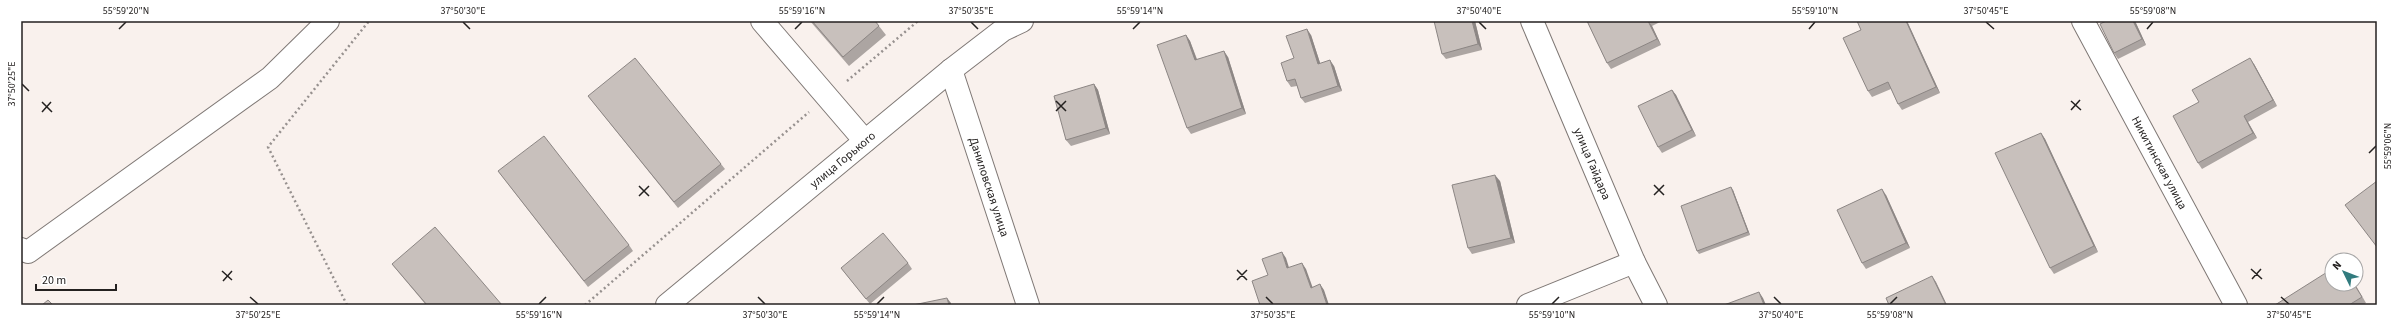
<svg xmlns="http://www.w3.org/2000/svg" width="2398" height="326" viewBox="0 0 2398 326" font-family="'Source Sans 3',sans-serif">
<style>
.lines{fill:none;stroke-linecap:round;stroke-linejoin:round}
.minor-casing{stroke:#7f7875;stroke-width:24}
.path{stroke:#97918f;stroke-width:2.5;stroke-dasharray:2 3;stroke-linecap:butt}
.minor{stroke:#fff;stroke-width:22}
.wall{fill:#aca5a2}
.shaded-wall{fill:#8c8684}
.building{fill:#c8c0bc;stroke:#8c8684}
.ticks{fill:none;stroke:#242120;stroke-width:1.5}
.labels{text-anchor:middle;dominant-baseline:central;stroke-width:3.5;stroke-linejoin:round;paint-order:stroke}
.street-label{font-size:12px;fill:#242120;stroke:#fff}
.neatline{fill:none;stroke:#242120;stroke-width:1.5}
.ticks-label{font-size:10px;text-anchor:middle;fill:#242120}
</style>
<rect width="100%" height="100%" fill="#f9f1ed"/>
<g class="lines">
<defs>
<g id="minor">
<path d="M762,21L865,141"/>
<path id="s1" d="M1532,21L1634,262L1656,305"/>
<path id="s2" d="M2083,21L2236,305"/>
<path id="s3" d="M951,70L1028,305"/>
<path d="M21,249L28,252L270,78L328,21"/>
<path id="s4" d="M667,305L951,70L1003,30L1022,21"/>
<path d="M1528,305L1634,262"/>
</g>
</defs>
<use href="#minor" class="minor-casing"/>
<g class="path">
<path d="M847,81L918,21"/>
<path d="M347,305L268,147L369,21"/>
<path d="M585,305L809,112"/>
</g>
<use href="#minor" class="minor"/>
</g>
<g class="wall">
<path d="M810,21H875L886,35L849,66Z"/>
<path d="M1475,21L1482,50L1446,59L1442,54Z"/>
<path d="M1587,21H1662L1652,26L1661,45L1611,69L1607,63Z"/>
<path d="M1857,21H1907L1940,93L1902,110L1898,104L1891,89L1872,97L1868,91L1861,30Z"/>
<path d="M2106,21H2135L2146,45L2118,59L2114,53Z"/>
<path d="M1186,35L1190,41L1197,59L1228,57L1246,114L1191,134L1187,128Z"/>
<path d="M1311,35L1320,63L1334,66L1342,91L1305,103L1301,98L1297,86L1291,87L1287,81L1294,58Z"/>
<path d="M2254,64L2277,106L2248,122L2257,138L2202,169L2198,163L2199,102Z"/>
<path d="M1094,84L1098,90L1110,134L1071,146L1066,140Z"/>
<path d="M1672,90L1676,95L1696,136L1662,153L1658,147Z"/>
<path d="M588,96L721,164L725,169L678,208Z"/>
<path d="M2041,133L2045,139L2098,252L2054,274L2050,268Z"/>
<path d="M498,171L629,245L633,251L588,287Z"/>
<path d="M1500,181L1515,243L1472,254L1468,248Z"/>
<path d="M1733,190L1750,235L1699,254L1697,251Z"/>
<path d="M1886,195L1910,248L1866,269L1862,263Z"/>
<path d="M908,263L912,269L870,304L841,268Z"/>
<path d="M392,264L502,305H426L396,269Z"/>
<path d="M2332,284H2355L2366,303L2363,305H2275Z"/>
</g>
<g class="shaded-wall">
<path d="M1472,21H1475L1482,50L1478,44Z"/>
<path d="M1648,21L1652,26L1661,45L1657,39Z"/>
<path d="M1906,21H1907L1940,93L1936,87Z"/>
<path d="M2133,21H2135L2146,45L2142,39Z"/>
<path d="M1307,29L1311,35L1322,69L1318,64Z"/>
<path d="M1186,35L1190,41L1199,66L1195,60Z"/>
<path d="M1224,51L1228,57L1246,114L1242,108Z"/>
<path d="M2250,58L2254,64L2277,106L2273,100Z"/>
<path d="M1330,60L1334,66L1342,91L1338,86Z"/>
<path d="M1094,84L1098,90L1110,134L1106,128Z"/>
<path d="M1672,90L1676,95L1696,136L1692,130Z"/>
<path d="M2244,116L2248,122L2257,138L2253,133Z"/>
<path d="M2041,133L2045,139L2098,252L2094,246Z"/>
<path d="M1495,175L1500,181L1515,243L1511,238Z"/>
<path d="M1731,187L1733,190L1750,235L1748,232Z"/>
<path d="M1882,189L1886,195L1910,248L1906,243Z"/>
<path d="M1282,252L1286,258L1291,274L1287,268Z"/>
<path d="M1302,263L1306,269L1315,294L1311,288Z"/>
<path d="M1932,276L1936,282L1947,305H1946Z"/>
<path d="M1320,284L1324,290L1329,305H1327Z"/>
<path d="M1759,292L1763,298L1766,305H1764Z"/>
<path d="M947,298L951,303V305H949Z"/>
</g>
<g class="building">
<path d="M812,21H875L879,26L843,57Z"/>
<path d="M1434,21H1472L1478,44L1442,54Z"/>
<path d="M1587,21H1648L1657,39L1607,63Z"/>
<path d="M1857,21H1906L1936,87L1898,104L1888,82L1868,91L1843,38L1861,30Z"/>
<path d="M2106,21H2133L2142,39L2114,53L2100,24Z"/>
<path d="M1307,29L1318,64L1330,60L1338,86L1301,98L1295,79L1287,81L1281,63L1294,58L1286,36Z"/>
<path d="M1186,35L1195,60L1224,51L1242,108L1187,128L1157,45Z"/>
<path d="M635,58L721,164L674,202L588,96Z"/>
<path d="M2250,58L2273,100L2244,116L2253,133L2198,163L2173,116L2199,102L2192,90Z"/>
<path d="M1094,84L1106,128L1066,140L1054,96Z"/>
<path d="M1672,90L1692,130L1658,147L1638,106Z"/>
<path d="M2041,133L2094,246L2050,268L1995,153Z"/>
<path d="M544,136L629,245L584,281L498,171Z"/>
<path d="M1495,175L1511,238L1468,248L1452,185Z"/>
<path d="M2377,181V247L2345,205Z"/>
<path d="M1731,187L1748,232L1697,251L1681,206Z"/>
<path d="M1882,189L1906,243L1862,263L1837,210Z"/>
<path d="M435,227L502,305H427L392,264Z"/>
<path d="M883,233L908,263L866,299L841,268Z"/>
<path d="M1282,252L1287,268L1302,263L1311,288L1320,284L1327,305H1260L1252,281L1268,275L1262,259Z"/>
<path d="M2332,269V284H2354L2362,297L2349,305H2275Z"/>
<path d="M1932,276L1946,305H1889L1886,298Z"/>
<path d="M1759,292L1764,305H1724Z"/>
<path d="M947,298L949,305H913Z"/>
<path d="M48,300L53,305H42Z"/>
</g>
<path class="ticks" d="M463,22L470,29M971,22L978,29M1479,22L1486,29M1986,22L1994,29M119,29L126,22M795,29L802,22M1133,29L1140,22M1809,29L1815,22M2147,29L2153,22M22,84L29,91M1056,101L1066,111M2071,101L2081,110M42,102L52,112M2071,110L2080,100M1056,111L1066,101M42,112L51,102M2369,153L2376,146M1654,185L1664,195M639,186L649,196M1654,195L1664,185M639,196L649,186M2251,269L2262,279M1237,270L1247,280M222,271L232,280M2252,279L2261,269M1237,280L1247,270M223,281L232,271M250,297L258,304M758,297L765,304M1266,297L1273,304M1774,297L1781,304M2281,297L2289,304M539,304L546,297M877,304L884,297M1552,304L1559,297M1890,304L1897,297"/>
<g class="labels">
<g class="street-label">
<text stroke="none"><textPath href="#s4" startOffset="228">улица Горького</textPath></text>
<text stroke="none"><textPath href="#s2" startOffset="161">Никитинская улица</textPath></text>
<text stroke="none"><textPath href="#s1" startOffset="155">улица Гайдара</textPath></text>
<text stroke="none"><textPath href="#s3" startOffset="123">Даниловская улица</textPath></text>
</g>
</g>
<rect width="2398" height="326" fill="none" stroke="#ffffff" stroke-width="44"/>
<g transform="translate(2344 272) rotate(313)"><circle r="19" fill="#ffffff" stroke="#a7a6a6"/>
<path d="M0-3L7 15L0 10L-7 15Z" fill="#317b7e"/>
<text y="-6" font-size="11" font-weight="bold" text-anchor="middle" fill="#242120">N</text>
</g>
<path d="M36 284v6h80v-6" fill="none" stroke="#242120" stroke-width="2"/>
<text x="42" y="284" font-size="12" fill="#242120" stroke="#ffffff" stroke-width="3" paint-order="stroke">20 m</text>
<rect x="22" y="22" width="2354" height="282" class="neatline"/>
<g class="ticks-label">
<text x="126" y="14">55°59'20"N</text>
<text x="463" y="14">37°50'30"E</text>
<text x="802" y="14">55°59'16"N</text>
<text x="971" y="14">37°50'35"E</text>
<text x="1140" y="14">55°59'14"N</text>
<text x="1479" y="14">37°50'40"E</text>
<text x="1815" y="14">55°59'10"N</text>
<text x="1986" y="14">37°50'45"E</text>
<text x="2153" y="14">55°59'08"N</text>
<text transform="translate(11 84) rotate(-90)" y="4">37°50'25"E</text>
<text transform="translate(2387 146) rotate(-90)" y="4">55°59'06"N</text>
<text x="258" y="318">37°50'25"E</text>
<text x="539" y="318">55°59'16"N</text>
<text x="765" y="318">37°50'30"E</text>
<text x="877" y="318">55°59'14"N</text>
<text x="1273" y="318">37°50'35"E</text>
<text x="1552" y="318">55°59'10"N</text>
<text x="1781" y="318">37°50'40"E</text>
<text x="1890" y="318">55°59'08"N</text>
<text x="2289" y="318">37°50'45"E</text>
</g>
</svg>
